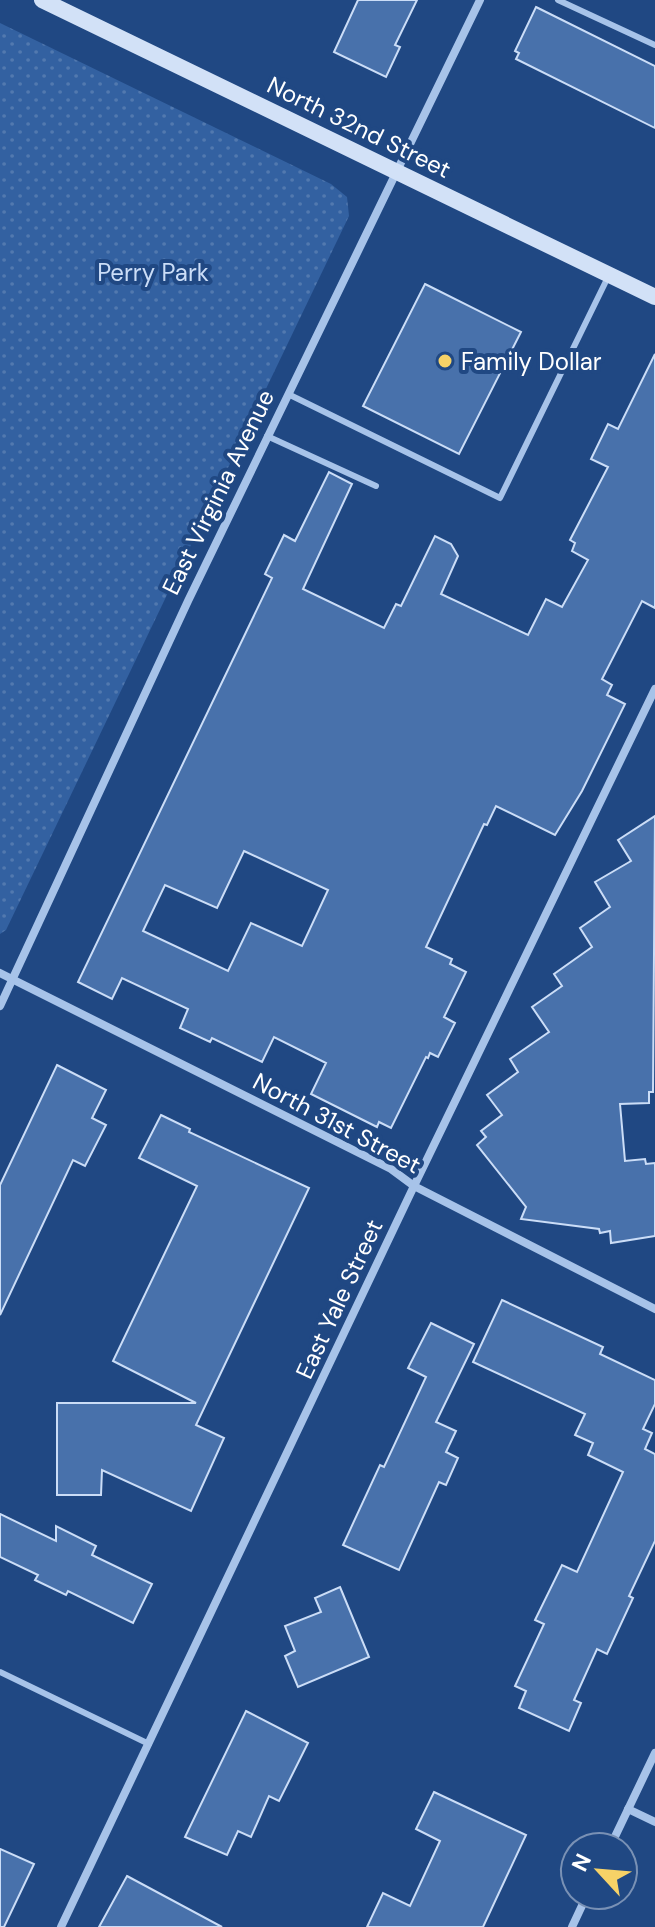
<svg xmlns="http://www.w3.org/2000/svg" width="655" height="1927" viewBox="0 0 655 1927" font-family="'DM Sans',sans-serif">
<style>
.park{fill:url(#park-dots)}
.building{fill:#4871ab;stroke:#cbddf7;stroke-width:2;fill-rule:evenodd}
.lines{fill:none;stroke-linecap:round;stroke-linejoin:round}
.lane{stroke:#a7c3e9;stroke-width:6}
.street{stroke:#a7c3e9;stroke-width:8}
.secondary{stroke:#d2e1f7;stroke-width:16}
.poi-dot{fill:#f6d267;stroke:#204883;stroke-width:3}
.labels{text-anchor:middle;dominant-baseline:central;stroke-width:8;stroke-linejoin:round;paint-order:stroke}
.street-label{font-size:24px;fill:#fff;stroke:#204883}
.park-label{font-size:24px;fill:#cbddf7;stroke:#204883}
.poi-label{font-size:24px;fill:#fff;stroke:#204883;text-anchor:start}
</style>
<defs>
<pattern id="park-dots" width="8" height="8" patternUnits="userSpaceOnUse" patternTransform="scale(2)"><rect width="8" height="8" fill="#3361a1"/><path d="M2 2h.1M6 6h.1" fill="none" stroke="#5279af" stroke-width="1.8" stroke-linecap="round"/></pattern>
</defs>
<rect width="100%" height="100%" fill="#204883"/>
<path class="park" d="M0,23L331,184L347,197L349,216L6,930L0,934Z"/>
<g class="building">
<path d="M358,0H417L395,45L400,47L386,77L334,52Z"/>
<path d="M536,7L655,66V128L516,59L519,53L515,51Z"/>
<path d="M425,284L521,332L459,454L363,406Z"/>
<path d="M655,354V608L642,601L602,679L612,685L607,695L625,704L582,791L555,835L496,806L487,825L484,824L426,947L452,959L450,964L466,972L444,1017L455,1023L438,1057L430,1053L428,1058L426,1057L391,1128L379,1122L377,1127L311,1094L326,1063L274,1037L262,1062L212,1038L210,1042L180,1028L188,1009L122,978L112,999L78,982L272,578L265,574L284,535L295,541L329,472L352,484L303,589L384,628L396,604L401,606L435,536L451,544L458,556L441,594L528,635L546,599L562,607L588,560L572,551L575,543L570,540L608,467L591,459L608,424L618,429ZM244,851L328,890L302,946L251,923L228,971L143,931L165,885L217,908Z"/>
<path d="M655,816L653,1092H649V1103L620,1104L625,1161L645,1159L646,1164L655,1163V1236L611,1243L610,1231L600,1233L599,1229L521,1219L526,1207L477,1145L486,1137L481,1131L502,1115L487,1095L518,1072L510,1059L549,1032L532,1007L562,986L554,974L592,947L580,928L610,907L595,882L631,861L618,840Z"/>
<path d="M57,1065L106,1090L92,1118L106,1125L85,1166L73,1160L0,1315V1185Z"/>
<path d="M161,1115L190,1129L189,1132L309,1188L196,1425L224,1438L191,1511L102,1470L101,1495H57V1403H196L113,1361L197,1186L139,1158Z"/>
<path d="M502,1300L603,1347L600,1354L655,1380V1404L643,1429L652,1433L645,1449L655,1454V1541L629,1596L633,1598L607,1654L597,1649L574,1700L581,1703L569,1731L519,1708L526,1691L515,1686L544,1624L535,1620L562,1565L577,1572L623,1472L588,1455L593,1443L575,1435L585,1414L473,1362Z"/>
<path d="M431,1323L474,1344L436,1422L456,1431L446,1452L458,1458L446,1485L439,1482L399,1570L343,1545L380,1465L384,1467L426,1377L408,1368Z"/>
<path d="M0,1514L56,1541V1526L96,1546L92,1555L152,1584L133,1623L68,1591L66,1595L35,1580L38,1575L0,1557Z"/>
<path d="M340,1587L369,1657L298,1687L285,1656L295,1651L285,1626L321,1612L315,1598Z"/>
<path d="M246,1711L308,1743L279,1801L269,1796L251,1837L238,1831L227,1855L185,1837Z"/>
<path d="M434,1792L526,1835L483,1927H367L383,1893L410,1906L440,1841L416,1829Z"/>
<path d="M0,1849L34,1864L4,1927H0Z"/>
<path d="M127,1876L222,1927H99Z"/>
</g>
<g class="lines">
<g class="lane">
<path d="M558,0L655,45"/>
<path d="M288,394L500,498L609,275"/>
<path d="M267,436L376,486"/>
<path d="M0,1672L149,1744"/>
</g>
<g class="street">
<path d="M0,973L391,1169L414,1186L655,1309"/>
<path d="M0,1006L188,601L480,0"/>
<path d="M628,1809L655,1822"/>
<path d="M610,1847L655,1753"/>
<path d="M61,1927L414,1186L655,689"/>
<path d="M572,1927L587,1895"/>
</g>
<path class="secondary" d="M42,0L655,297"/>
</g>
<circle class="poi-dot" cx="445" cy="361" r="8"/>
<g class="labels">
<g class="street-label">
<text transform="translate(359 127) rotate(26)">North 32nd Street</text>
<text transform="translate(218 492) rotate(-64)">East Virginia Avenue</text>
<text transform="translate(337 1123) rotate(28)">North 31st Street</text>
<text transform="translate(339 1299) rotate(-65)">East Yale Street</text>
</g>
<g class="park-label">
<text x="153" y="272">Perry Park</text>
</g>
<g class="poi-label">
<text x="461" y="361">Family Dollar</text>
</g>
</g>
<g transform="translate(599 1871) rotate(296)"><circle r="38" fill="#204883" stroke="#7991b5" stroke-width="2"/>
<path d="M0-6L14 30L0 20L-14 30Z" fill="#f6d267"/>
<text y="-12" font-size="22" font-weight="bold" text-anchor="middle" fill="#ffffff">N</text>
</g>
</svg>
